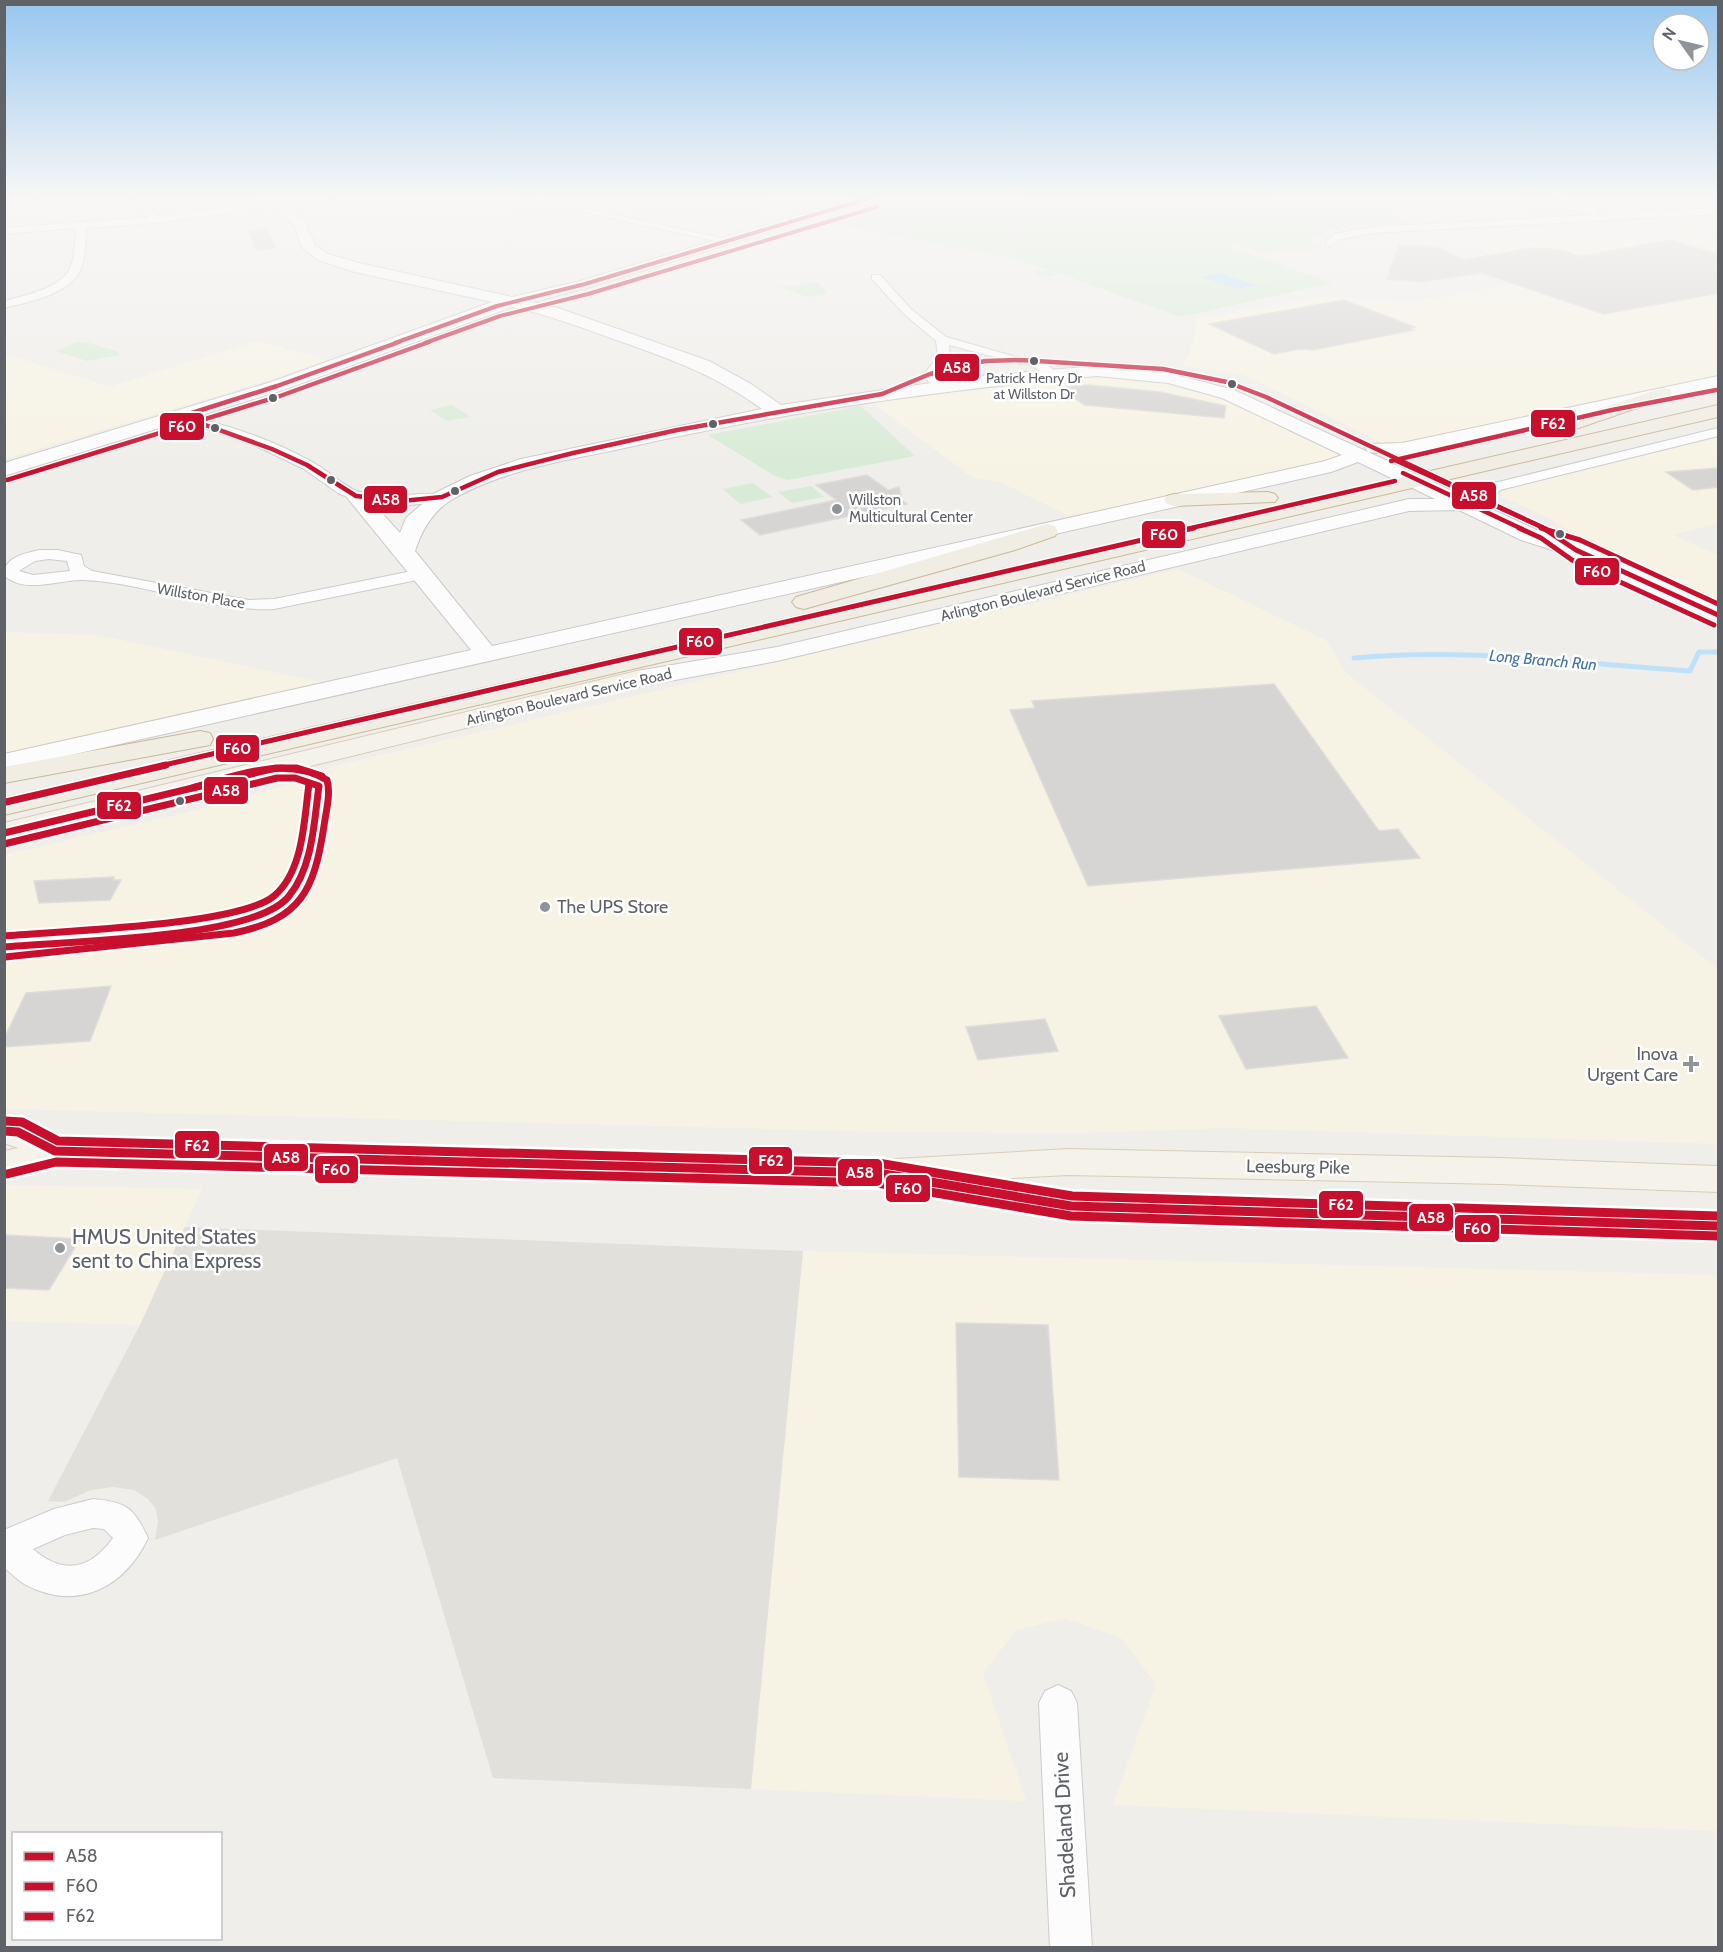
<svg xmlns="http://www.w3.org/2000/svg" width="1723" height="1952" viewBox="0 0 1723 1952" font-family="Cabin,sans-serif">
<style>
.commercial{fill:#f7f3e4}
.education{fill:#e2e0da}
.green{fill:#d8ebd6}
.water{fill:#bfe0f9}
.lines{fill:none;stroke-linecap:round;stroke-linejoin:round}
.stream{stroke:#bfe0f9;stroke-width:5}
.building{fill:#d6d5d3;stroke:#deddd9;stroke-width:1.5}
.street-casing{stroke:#cbcccc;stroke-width:2}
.secondary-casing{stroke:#cacacb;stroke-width:2}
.primary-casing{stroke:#d7ceb8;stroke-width:2}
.highway-casing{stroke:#c8b996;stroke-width:2}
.street{fill:#fdfcfc;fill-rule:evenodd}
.secondary{fill:#fdfcfc;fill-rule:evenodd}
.primary{fill:#f4f2e9;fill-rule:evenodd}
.highway{fill:#f0ede3;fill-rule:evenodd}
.bus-1-far4-casing{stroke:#fff;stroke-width:6}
.bus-1-far3-casing{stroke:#fff;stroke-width:7}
.bus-1-far2-casing{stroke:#fff;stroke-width:8}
.bus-1-far1-casing{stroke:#fff;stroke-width:11}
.bus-1-casing{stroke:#fff;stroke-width:14}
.bus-2-far4-casing{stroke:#fff;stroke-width:6}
.bus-2-far3-casing{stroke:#fff;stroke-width:7}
.bus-2-far2-casing{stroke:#fff;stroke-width:8}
.bus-2-far1-casing{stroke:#fff;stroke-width:11}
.bus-2-casing{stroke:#fff;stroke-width:14}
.bus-3-far3-casing{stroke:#fff;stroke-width:7}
.bus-3-far2-casing{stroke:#fff;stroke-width:8}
.bus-3-far1-casing{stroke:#fff;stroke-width:11}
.bus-3-casing{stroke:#fff;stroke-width:14}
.bus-1-far4{stroke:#c8102e;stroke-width:4}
.bus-1-far3{stroke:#c8102e;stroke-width:4.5}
.bus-1-far2{stroke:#c8102e;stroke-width:5}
.bus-1-far1{stroke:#c8102e;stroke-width:7}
.bus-1{stroke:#c8102e;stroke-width:9}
.bus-2-far4{stroke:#c8102e;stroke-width:4}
.bus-2-far3{stroke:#c8102e;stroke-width:4.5}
.bus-2-far2{stroke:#c8102e;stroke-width:5}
.bus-2-far1{stroke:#c8102e;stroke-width:7}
.bus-2{stroke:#c8102e;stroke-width:9}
.bus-3-far3{stroke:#c8102e;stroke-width:4.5}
.bus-3-far2{stroke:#c8102e;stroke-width:5}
.bus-3-far1{stroke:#c8102e;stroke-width:7}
.bus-3{stroke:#c8102e;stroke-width:9}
.bus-dot{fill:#5f6368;stroke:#fff;stroke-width:2}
.poi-dot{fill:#919496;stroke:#fff;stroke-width:2}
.labels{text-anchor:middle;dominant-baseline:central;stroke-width:5;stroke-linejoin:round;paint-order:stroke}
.far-bus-label{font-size:14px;fill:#5f6368;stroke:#fff}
.far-poi-label{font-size:15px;fill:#5f6368;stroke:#fff;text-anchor:start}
.far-street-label{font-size:15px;fill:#5f6368;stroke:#fff}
.far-water-label{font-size:16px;font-style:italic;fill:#4174aa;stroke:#fff}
.poi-label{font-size:18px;fill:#5f6368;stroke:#fff;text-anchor:start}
.street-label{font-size:18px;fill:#5f6368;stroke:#fff}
.near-poi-label{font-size:21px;fill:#5f6368;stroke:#fff;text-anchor:start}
.near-street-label{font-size:21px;fill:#5f6368;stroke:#fff}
.line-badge{stroke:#fff;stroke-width:2}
.badge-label{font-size:16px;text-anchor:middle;font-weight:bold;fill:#fff}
</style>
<rect width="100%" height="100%" fill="#efeeea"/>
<g class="commercial">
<path d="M1689,232L1718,240V374L1687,383L1391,447L1244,375L1182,365L1190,352L1198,319L1325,296L1409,302L1533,281L1534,277L1471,244Z"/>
<path d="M258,341L327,360L249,386L5,459V354L115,388L112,386Z"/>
<path d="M1100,374L1165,380L1214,393L1345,457L1072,517L999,482L973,478L869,400Z"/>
<path d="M1718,438V523L1673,535L1718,555V599L1562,527L1553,520L1501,496L1502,490Z"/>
<path d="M1178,569L1326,640L1346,673L1718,969V1144L1225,1128L1079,1133L884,1132L5,1109L4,855L209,807L287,785L334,766Z"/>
<path d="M5,632L98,635L321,682L5,757Z"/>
<path d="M5,1185L202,1189L140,1325L5,1321Z"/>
<path d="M803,1251L1718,1275V1831L1113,1805L1156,1684L1121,1638L1065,1618L1016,1630L983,1673L1026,1801L751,1789Z"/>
</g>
<path class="education" d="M185,1227L803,1251L751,1789L493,1778L397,1458L155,1540L158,1522L156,1509L148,1499L134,1490L113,1487L91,1490L64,1502L48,1501L140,1325Z"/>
<g class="green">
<path d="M891,197H1366L1409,223L1352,227L1331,230L1312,238L1311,243L1322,248L1320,249L1261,252L1236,244L1226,246L1333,283L1180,317L1050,270L1057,275L1041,277L1032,272L1048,270L1011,257L913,240L824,220Z"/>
<path d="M819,282L827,294L808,297L779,287Z"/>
<path d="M77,342H86L119,352V355L87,361L56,351Z"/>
<path d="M452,405L470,417L447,421L430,410Z"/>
<path d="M861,406L915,456L788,480L775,476L708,435Z"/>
<path d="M753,483L772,497L740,504L723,489Z"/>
<path d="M811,486L824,497L792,503L778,492Z"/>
</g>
<path class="water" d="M1218,273L1257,285L1238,289L1201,277Z"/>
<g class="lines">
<path class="stream" d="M1354,658C1467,647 1578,664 1690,671L1699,652H1718"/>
</g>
<g class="building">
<path d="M267,229L276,248L256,250L248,231Z"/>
<path d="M1671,240L1719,254V293L1604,314L1482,273L1419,282L1387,279L1399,245L1438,247L1464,260L1529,248L1556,249L1580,256Z"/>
<path d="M1344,300L1415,327L1410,328L1414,330L1313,350L1300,349L1274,354L1209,324Z"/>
<path d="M1089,385L1160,392L1226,406L1224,418L1085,405L1058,387Z"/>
<path d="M1719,468V487L1693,490L1666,472Z"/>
<path d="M867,475L888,490L899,487L902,500L907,504L760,535L741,520L836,500L816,485Z"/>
<path d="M1274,684L1379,831L1398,829L1420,858L1088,886L1010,710L1035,708L1032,701Z"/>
<path d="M114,877L113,880H121L110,900L39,903L34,881Z"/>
<path d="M111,986L90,1041L4,1047V1039L26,993Z"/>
<path d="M1316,1006L1348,1058L1246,1069L1219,1016Z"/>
<path d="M1045,1019L1058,1051L978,1060L966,1027Z"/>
<path d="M4,1235L80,1239L49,1290L4,1288Z"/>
<path d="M956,1323L1048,1325L1059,1480L959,1477Z"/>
</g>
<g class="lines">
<defs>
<g id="street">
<path d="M21,197H37L4,208V202Z"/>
<path d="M130,197H140L158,216L309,197H338L156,223L87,228C85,240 86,254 82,266C73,294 29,302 4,308V301C24,296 63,288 71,266C75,255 75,241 76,228L4,234V228L148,217Z"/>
<path d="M514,197H534L735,241L730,244Z"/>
<path d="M713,197H755L750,200L717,202L714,201Z"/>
<path d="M1367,197H1394L1371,201Z"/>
<path d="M1518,197L1560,199L1597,210L1598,212L1594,215L1718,208V214L1372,233L1341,239L1330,246L1325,243L1334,234L1372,227L1593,215Z"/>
<path d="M872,275H880L912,310L946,337L1027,360C1039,356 1049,364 1056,373L1050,377L1026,362L1021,364L949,345L950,357L937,374L952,386L945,390C937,388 926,383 924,374L938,357L936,341L904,314L872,279Z"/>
<path d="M176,414C224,423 271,439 314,463C332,473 348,491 369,495C385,499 443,489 450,497L442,502L398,506L359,502L338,493L304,469L256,446L205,428L171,421L169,418Z"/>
<path d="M1718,428V436L1500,490L1496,495L1493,505L1488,507L1480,502V494L1490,484Z"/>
<path d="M40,550H58L81,555L84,566L92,571L249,600L274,599L422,569L430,574L422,579L274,609C210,612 148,583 84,580C60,579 24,595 4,575C4,557 25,553 40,550ZM49,559L67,561L70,571L33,575L19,571L35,561Z"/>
<path d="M93,1499C127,1502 134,1508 148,1538C125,1587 78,1612 26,1585C18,1581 12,1573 4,1568V1530L54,1509ZM93,1528L104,1529L113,1538C90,1570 63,1575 33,1549L65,1535Z"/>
<path d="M1058,1685L1071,1691L1077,1703L1092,1948H1050L1039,1703L1045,1691Z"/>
</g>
<path id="secondary" d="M261,197H276L305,220L315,245L328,254L359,263L512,297L580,281L859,197H881L590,287L533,302L558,308L709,361L751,384L781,405L978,376L1097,366L1169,373L1234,390L1368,452L1365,448L1368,444L1402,443L1718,376V386L1402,455L1368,452L1537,530L1584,545L1718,606V622L1568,555L1521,540L1459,510L1409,511L777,661L637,687L628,684L624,679L628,674L637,671L777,647L1409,499H1435L1358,462L1331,472L4,770V754L471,650L349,500L346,496L349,492H363L400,533L406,518L435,493L470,476L521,459L762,409C717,376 673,360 622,342C585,329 550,315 512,307L283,390L4,476V463L271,382L492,302L355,272L318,260L302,247L294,225ZM1097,376L1168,383L1222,398L1342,455L1325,461L492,646L415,551C422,530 432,512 451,500C503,470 563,461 620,449C778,413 936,390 1097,376Z"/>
<g id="primary">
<path d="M637,671L646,674L650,679L646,684L4,841V823Z"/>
<path d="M4,1119L31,1123L61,1138L878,1160L1068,1149L1500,1158L1718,1166V1192L1500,1184L1068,1175L993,1179L1071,1192L1718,1212V1240L1071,1220L934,1196L920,1192L915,1184L878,1186L55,1164L4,1177V1151L18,1148L4,1143Z"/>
</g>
<g id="highway">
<path d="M1663,388L1669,389L1672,393L1669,397L1570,431L1563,433L1553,427L1556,423Z"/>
<path d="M1718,405V417L4,815V798Z"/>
<path d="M1268,492L1275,494L1278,498L1275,502L1174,506L1167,504L1164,500L1167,496L1174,494Z"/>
<path d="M1047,524L1055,526L1058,531L1055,536L1015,550L804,609L796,607L792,602L796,597Z"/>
<path d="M200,731L210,733L213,739L210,745L4,783V767Z"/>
</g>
</defs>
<use href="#street" class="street-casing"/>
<use href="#secondary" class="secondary-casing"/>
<use href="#primary" class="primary-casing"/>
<use href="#highway" class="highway-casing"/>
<use href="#street" class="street"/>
<use href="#secondary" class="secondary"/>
<use href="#primary" class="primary"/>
<use href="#highway" class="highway"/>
<defs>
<path id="bus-1-far4" d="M395,343L497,306L585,284L873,197"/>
<g id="bus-1-far3">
<path d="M176,418L197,422L272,449L307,465L356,496L402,501L442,497L498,472L573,453L677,430L882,394L930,374L985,361L1021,360L1163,369L1227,382L1266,397L1546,529"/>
<path d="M176,418L277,386L399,342"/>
</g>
<path id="bus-1-far2" d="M1543,528L1576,550L1718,615"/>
<path id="bus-1-far1" d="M4,844L277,778H295L319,786C314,821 313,867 289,896C255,940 63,941 4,947"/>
<path id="bus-1" d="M4,1131L18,1132L55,1151L878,1173L1071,1206L1718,1226"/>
<path id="bus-2-far4" d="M425,343L500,316L588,294L877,207"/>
<g id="bus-2-far3">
<path d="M1403,473L1522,529"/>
<path d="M7,480L280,396L429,342"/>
<path d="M1187,529L1395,481"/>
</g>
<g id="bus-2-far2">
<path d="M1519,528L1541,538L1572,560L1714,625"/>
<path d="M160,766L1194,528"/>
</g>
<g id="bus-2-far1">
<path d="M6,802L166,765"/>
<path d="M5,957L234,933C301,919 314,891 324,826C326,811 331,794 327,780C285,755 235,776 192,788"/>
</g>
<path id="bus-2" d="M7,1174L56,1162L877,1183L1071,1216L1718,1236"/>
<g id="bus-3-far3">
<path d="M1391,461L1612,410L1716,390"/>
<path d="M1397,461L1546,529"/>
</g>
<path id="bus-3-far2" d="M1541,528L1580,540L1718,604"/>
<g id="bus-3-far1">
<path d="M4,833L276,768H297L322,776"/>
<path d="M4,936C58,931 238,926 274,896C304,871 304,818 309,784"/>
</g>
<path id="bus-3" d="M5,1121L22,1122L58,1141L878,1163L1072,1196L1718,1216"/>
</defs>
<use href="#bus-1-far4" class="bus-1-far4-casing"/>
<use href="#bus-1-far3" class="bus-1-far3-casing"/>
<use href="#bus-1-far2" class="bus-1-far2-casing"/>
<use href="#bus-1-far1" class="bus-1-far1-casing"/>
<use href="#bus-1" class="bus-1-casing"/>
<use href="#bus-2-far4" class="bus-2-far4-casing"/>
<use href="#bus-2-far3" class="bus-2-far3-casing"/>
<use href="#bus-2-far2" class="bus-2-far2-casing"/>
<use href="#bus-2-far1" class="bus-2-far1-casing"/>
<use href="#bus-2" class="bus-2-casing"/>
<use href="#bus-3-far3" class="bus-3-far3-casing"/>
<use href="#bus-3-far2" class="bus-3-far2-casing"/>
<use href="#bus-3-far1" class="bus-3-far1-casing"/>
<use href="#bus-3" class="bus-3-casing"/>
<use href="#bus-1-far4" class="bus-1-far4"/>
<use href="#bus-1-far3" class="bus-1-far3"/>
<use href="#bus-1-far2" class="bus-1-far2"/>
<use href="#bus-1-far1" class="bus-1-far1"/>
<use href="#bus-1" class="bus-1"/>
<use href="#bus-2-far4" class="bus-2-far4"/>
<use href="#bus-2-far3" class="bus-2-far3"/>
<use href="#bus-2-far2" class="bus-2-far2"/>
<use href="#bus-2-far1" class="bus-2-far1"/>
<use href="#bus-2" class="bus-2"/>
<use href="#bus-3-far3" class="bus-3-far3"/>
<use href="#bus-3-far2" class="bus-3-far2"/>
<use href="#bus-3-far1" class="bus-3-far1"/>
<use href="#bus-3" class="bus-3"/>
</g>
<linearGradient id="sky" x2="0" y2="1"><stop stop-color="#97c6ef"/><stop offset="0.42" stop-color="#f8f7f6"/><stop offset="1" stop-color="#f8f7f6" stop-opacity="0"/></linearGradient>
<rect width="1723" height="470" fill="url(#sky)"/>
<g class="bus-dot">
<circle cx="1034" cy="361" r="5"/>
<circle cx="1232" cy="384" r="5"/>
<circle cx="273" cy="398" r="5"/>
<circle cx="713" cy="424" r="5"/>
<circle cx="215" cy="428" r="5"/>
<circle cx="331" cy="480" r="5"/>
<circle cx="455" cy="491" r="5"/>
<circle cx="1560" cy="534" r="5"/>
<circle cx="180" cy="801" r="5"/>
</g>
<g class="poi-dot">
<circle cx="837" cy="509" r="6"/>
<circle cx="545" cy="907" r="6"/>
<path d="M1688 1055h6v6h6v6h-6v6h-6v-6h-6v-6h6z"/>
<circle cx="60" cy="1248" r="6"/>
</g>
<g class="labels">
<g class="far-bus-label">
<text x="1034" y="378">Patrick Henry Dr<tspan x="1034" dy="16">at Willston Dr</tspan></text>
</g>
<g class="far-poi-label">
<text x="849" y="500">Willston<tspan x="849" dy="17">Multicultural Center</tspan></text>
</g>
<g class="far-street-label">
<text transform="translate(1043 591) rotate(-14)">Arlington Boulevard Service Road</text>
<text transform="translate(201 596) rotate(10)">Willston Place</text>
<text transform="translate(569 697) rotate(-13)">Arlington Boulevard Service Road</text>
</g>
<g class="far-water-label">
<text transform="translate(1543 660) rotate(5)">Long Branch Run</text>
</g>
<g class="poi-label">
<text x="557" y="907">The UPS Store</text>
<text x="1678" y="1054" text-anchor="end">Inova<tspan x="1678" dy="21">Urgent Care</tspan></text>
</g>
<g class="street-label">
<text transform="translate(1298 1167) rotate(1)">Leesburg Pike</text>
</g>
<g class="near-poi-label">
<text x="72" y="1236">HMUS United States<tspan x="72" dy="24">sent to China Express</tspan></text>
</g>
<g class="near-street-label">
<text transform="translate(1064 1825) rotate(-93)">Shadeland Drive</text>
</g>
</g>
<g class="line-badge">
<rect x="934" y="353" width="46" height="29" rx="6" fill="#c8102e"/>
<rect x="1530" y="409" width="46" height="29" rx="6" fill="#c8102e"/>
<rect x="159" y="412" width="46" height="29" rx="6" fill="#c8102e"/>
<rect x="1451" y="481" width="46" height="29" rx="6" fill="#c8102e"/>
<rect x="363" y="485" width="45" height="29" rx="6" fill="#c8102e"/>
<rect x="1141" y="520" width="45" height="29" rx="6" fill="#c8102e"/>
<rect x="1574" y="557" width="46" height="29" rx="6" fill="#c8102e"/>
<rect x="678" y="627" width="45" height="29" rx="6" fill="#c8102e"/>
<rect x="215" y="734" width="45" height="29" rx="6" fill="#c8102e"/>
<rect x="203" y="776" width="46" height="29" rx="6" fill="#c8102e"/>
<rect x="96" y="791" width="46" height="29" rx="6" fill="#c8102e"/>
<rect x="174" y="1130" width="46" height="29" rx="6" fill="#c8102e"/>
<rect x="263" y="1143" width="46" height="29" rx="6" fill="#c8102e"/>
<rect x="748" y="1146" width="45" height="29" rx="6" fill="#c8102e"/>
<rect x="314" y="1155" width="45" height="29" rx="6" fill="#c8102e"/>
<rect x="837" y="1158" width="46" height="29" rx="6" fill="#c8102e"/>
<rect x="885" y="1174" width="46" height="29" rx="6" fill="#c8102e"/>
<rect x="1318" y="1190" width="46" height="29" rx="6" fill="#c8102e"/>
<rect x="1408" y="1203" width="46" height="29" rx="6" fill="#c8102e"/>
<rect x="1454" y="1214" width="46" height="29" rx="6" fill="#c8102e"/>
</g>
<g class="badge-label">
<text x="957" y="373">A58</text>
<text x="1553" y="429">F62</text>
<text x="182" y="432">F60</text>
<text x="1474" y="501">A58</text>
<text x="386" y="505">A58</text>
<text x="1164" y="540">F60</text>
<text x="1597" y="577">F60</text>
<text x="700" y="647">F60</text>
<text x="237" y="754">F60</text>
<text x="226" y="796">A58</text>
<text x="119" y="811">F62</text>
<text x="197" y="1151">F62</text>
<text x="286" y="1163">A58</text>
<text x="771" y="1166">F62</text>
<text x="336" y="1175">F60</text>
<text x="860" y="1178">A58</text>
<text x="908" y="1194">F60</text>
<text x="1341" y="1210">F62</text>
<text x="1431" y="1223">A58</text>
<text x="1477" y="1234">F60</text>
</g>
<rect width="1723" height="1952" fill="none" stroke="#5f6368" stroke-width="12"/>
<rect x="12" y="1832" width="210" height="108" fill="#ffffff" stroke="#bfc1c3" stroke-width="1.5"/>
<rect x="24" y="1852" width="30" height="9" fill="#c8102e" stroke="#bfc1c3" stroke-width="1.5"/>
<text x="66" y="1862" font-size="18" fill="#5f6368">A58</text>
<rect x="24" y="1882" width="30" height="9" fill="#c8102e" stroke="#bfc1c3" stroke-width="1.5"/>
<text x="66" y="1892" font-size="18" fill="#5f6368">F60</text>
<rect x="24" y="1912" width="30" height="9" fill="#c8102e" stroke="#bfc1c3" stroke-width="1.5"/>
<text x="66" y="1922" font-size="18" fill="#5f6368">F62</text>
<g transform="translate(1681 42) rotate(304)"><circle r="28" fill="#ffffff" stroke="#bfc1c3" stroke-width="1.5"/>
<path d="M0-4.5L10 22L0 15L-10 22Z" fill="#919496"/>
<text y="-9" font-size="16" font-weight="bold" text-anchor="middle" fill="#5f6368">N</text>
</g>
</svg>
